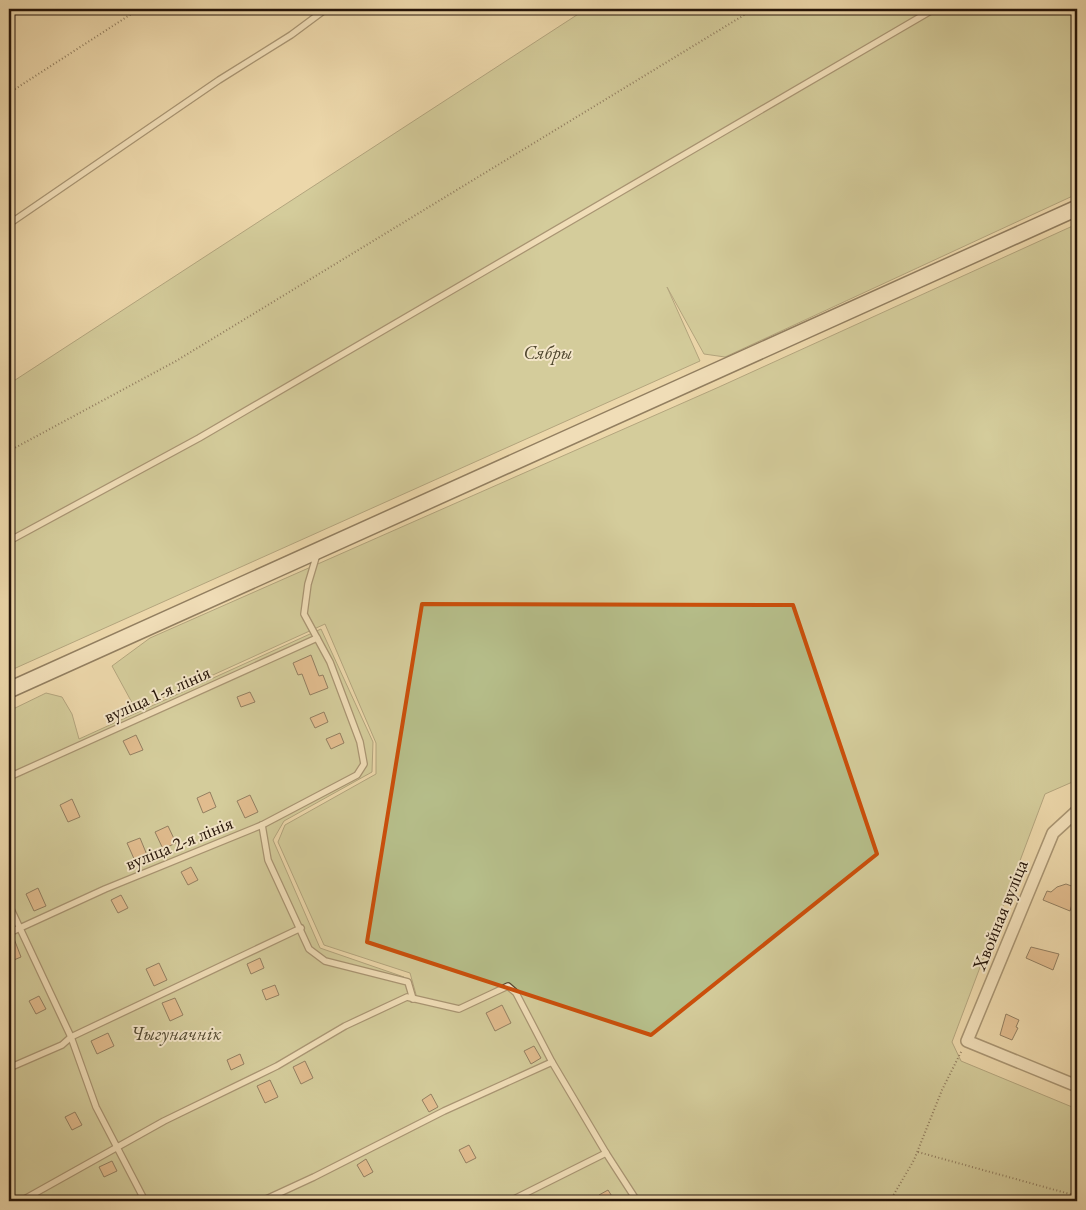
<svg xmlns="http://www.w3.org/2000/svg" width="1086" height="1210" viewBox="0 0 1086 1210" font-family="'EB Garamond',serif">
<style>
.green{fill:#b6be8a;stroke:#6e6949}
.building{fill:#d29b6d;stroke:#251408}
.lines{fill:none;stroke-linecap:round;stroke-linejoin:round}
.service-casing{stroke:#574530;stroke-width:8}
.minor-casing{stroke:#574530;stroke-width:14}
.secondary-casing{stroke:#251408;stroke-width:18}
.path{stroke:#251408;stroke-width:2;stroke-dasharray:1 2.5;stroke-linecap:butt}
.service{stroke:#f3e5c8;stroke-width:5.5}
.minor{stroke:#f3e5c8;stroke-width:11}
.secondary{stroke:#f3e5c8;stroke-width:15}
.marked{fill:none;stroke:#cb4f0b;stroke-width:4;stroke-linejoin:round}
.labels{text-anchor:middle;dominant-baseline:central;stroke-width:4;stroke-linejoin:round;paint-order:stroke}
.park-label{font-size:19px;font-style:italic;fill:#50472f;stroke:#f3e5c8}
.street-label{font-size:19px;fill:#251408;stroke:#f3e5c8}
</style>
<rect width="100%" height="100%" fill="#ecd7aa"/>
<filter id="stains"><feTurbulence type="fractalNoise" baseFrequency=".004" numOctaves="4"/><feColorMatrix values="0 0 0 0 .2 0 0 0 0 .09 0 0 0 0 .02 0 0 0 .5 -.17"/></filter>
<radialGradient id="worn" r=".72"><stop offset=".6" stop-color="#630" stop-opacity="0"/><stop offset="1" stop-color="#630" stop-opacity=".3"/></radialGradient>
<g class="green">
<path d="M586,9H1077V194L725,357L704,354L667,287L700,361L9,671V384Z"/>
<path d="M1077,224V780L1045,794L952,1042L961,1061L1077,1109V1201H9V711L46,693L62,697L72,714L79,739L321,629L373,742L372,772L284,821L273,840L320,948L404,977L411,1002L451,1004L417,998L410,973L324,945L278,842L285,825L376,774V743L325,624L136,710L112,666L150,638L719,387Z"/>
</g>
<g class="building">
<path d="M311,655L319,676L323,675L328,688L310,695L302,674L298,675L293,663Z"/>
<path d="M250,692L255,702L241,707L237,697Z"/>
<path d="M324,712L328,722L315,728L310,718Z"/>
<path d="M340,733L344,743L331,749L326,739Z"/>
<path d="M136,735L143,750L130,755L123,741Z"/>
<path d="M210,792L216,807L203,813L197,798Z"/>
<path d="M250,795L258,812L245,818L237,801Z"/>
<path d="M72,799L80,817L68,822L60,805Z"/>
<path d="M168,826L176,843L163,849L155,832Z"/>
<path d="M140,838L147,855L135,861L127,843Z"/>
<path d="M191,867L198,880L188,885L181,872Z"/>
<path d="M1066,884L1077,888L1070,911L1043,900L1047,891L1051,892L1057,887Z"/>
<path d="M38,888L46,906L34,911L26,894Z"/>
<path d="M121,895L128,908L118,913L111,900Z"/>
<path d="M13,936L21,957L9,962V938Z"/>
<path d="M1031,947L1059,954L1053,970L1026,958Z"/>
<path d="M260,958L264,968L251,974L247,964Z"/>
<path d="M159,963L167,980L154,986L146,969Z"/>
<path d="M275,985L279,995L266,1000L262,990Z"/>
<path d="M39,996L46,1009L36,1014L29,1001Z"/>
<path d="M175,998L183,1015L170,1021L162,1003Z"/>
<path d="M502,1005L511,1023L495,1031L486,1013Z"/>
<path d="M1006,1014L1019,1020L1016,1027L1018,1028L1012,1040L1000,1035Z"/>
<path d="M108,1033L114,1046L97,1054L91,1041Z"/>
<path d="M534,1046L541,1058L531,1064L524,1051Z"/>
<path d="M240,1054L244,1064L231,1070L227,1060Z"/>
<path d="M305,1061L313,1078L301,1084L293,1067Z"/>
<path d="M270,1080L278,1097L265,1103L257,1086Z"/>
<path d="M431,1094L438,1107L429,1112L422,1100Z"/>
<path d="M75,1112L82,1125L72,1130L65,1117Z"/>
<path d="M469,1145L476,1158L466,1163L459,1150Z"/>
<path d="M366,1159L373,1172L364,1177L357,1165Z"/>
<path d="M112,1161L117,1171L104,1177L99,1167Z"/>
<path d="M608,1190L615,1201H602L599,1195Z"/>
</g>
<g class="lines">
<defs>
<g id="service">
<path d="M9,224L219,80L291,35L326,9"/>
<path d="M9,541L199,438L934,9"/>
<path d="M9,777L317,638"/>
<path d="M262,825L268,860L309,949L325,961L408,982L413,999"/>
<path d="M9,905L71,1037L96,1107L145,1201"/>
<path d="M9,933L105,889L262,825L357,775L364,764L360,742L330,662L304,614L308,584L317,554"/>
<path d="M9,1068L62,1045L71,1037L301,928"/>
<path d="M606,1153L637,1201"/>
<path d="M21,1201L164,1121L277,1066L345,1026L407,997L459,1009L508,986L516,993L552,1062"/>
<path d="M262,1201L314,1177L444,1111L552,1062L606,1153L510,1201"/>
</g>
<path id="minor" d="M1077,811L1053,833L967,1041L1077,1086"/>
<path id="secondary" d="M9,690L1077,208"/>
</defs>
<use href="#service" class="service-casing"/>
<use href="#minor" class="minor-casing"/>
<use href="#secondary" class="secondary-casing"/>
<g class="path">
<path d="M9,93L139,9"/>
<path d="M9,451L176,361L754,9"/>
<path d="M918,1152L1077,1196"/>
<path d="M890,1201L914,1160L942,1090L962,1050"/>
</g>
<use href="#service" class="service"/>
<use href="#minor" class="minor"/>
<use href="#secondary" class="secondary"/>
</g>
<path d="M0 0H1086V1210H0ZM422,604L793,605L877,854L651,1035L367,942Z" fill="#ecd7aa" fill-opacity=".55" fill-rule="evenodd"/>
<path class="marked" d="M422,604L793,605L877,854L651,1035L367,942Z"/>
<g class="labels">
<g class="park-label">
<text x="548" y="352">Сябры</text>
<text x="176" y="1033">Чыгуначнік</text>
</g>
<g class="street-label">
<text transform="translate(157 694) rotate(-24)">вуліца 1-я лінія</text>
<text transform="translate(179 843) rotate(-22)">вуліца 2-я лінія</text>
<text transform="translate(1000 915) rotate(-68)">Хвойная вуліца</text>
</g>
</g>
<rect width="1086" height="1210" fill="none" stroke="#ecd7aa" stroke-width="30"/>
<rect x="10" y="10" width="1066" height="1190" fill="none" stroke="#251408" stroke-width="2.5"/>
<rect x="15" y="15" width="1056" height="1180" fill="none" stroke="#251408"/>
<rect width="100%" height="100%" filter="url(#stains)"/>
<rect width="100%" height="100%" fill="url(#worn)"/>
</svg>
